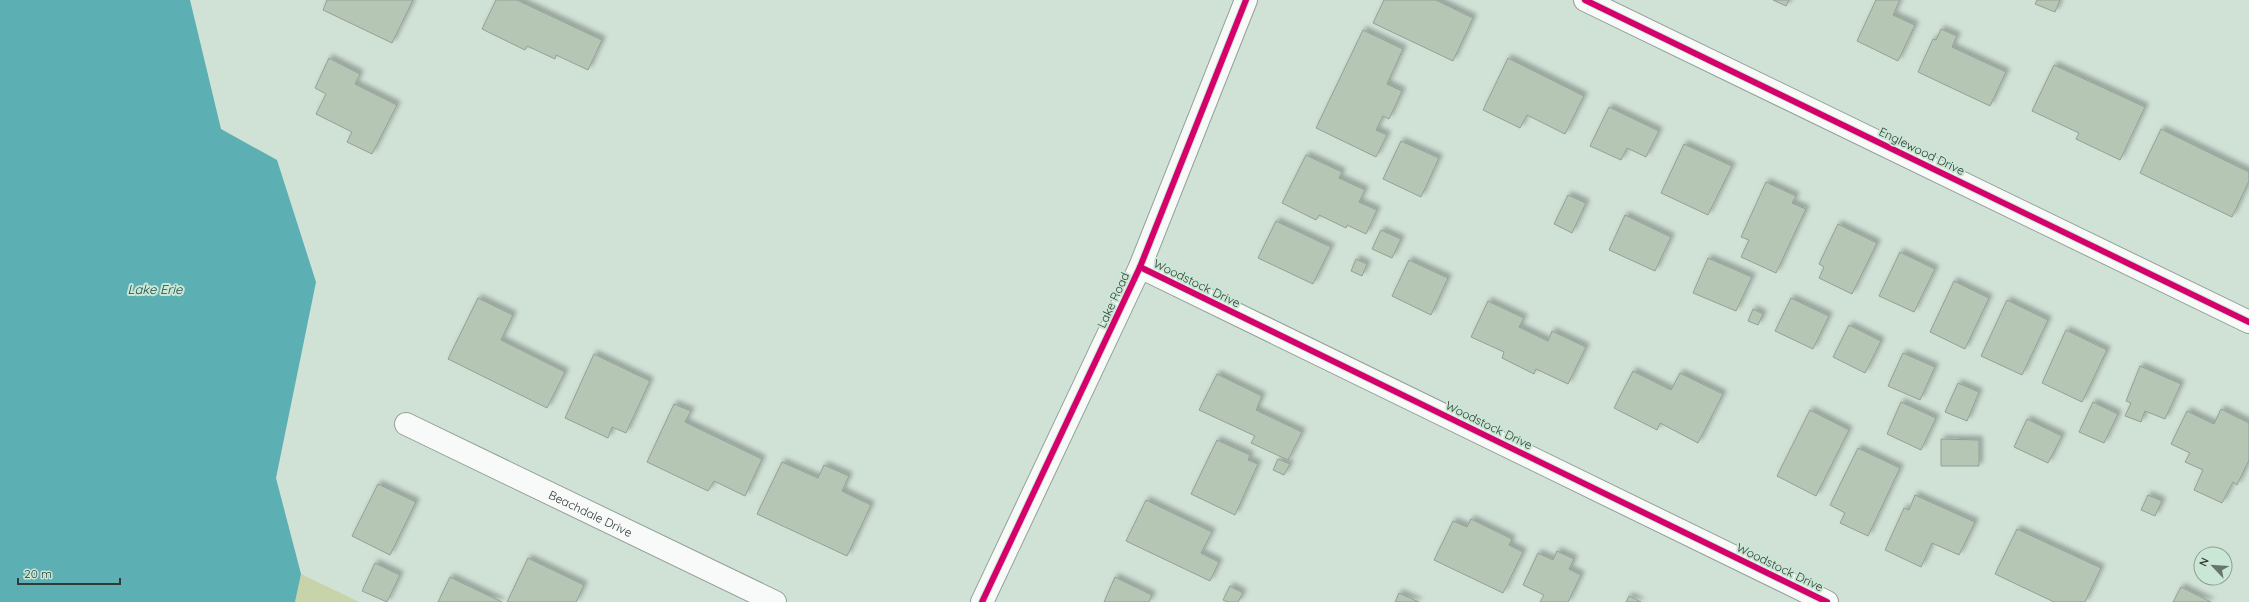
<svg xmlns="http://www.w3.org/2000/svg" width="2249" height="602" viewBox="0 0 2249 602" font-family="Quicksand,sans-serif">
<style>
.green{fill:#c7d3a9}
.water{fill:#5cafb2}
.building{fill:#b6c6b5;stroke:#959f96;filter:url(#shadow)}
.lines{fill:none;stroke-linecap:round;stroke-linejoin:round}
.minor-casing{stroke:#92a097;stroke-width:24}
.primary-casing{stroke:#92a097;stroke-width:24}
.minor{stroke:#f8faf9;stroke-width:22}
.primary{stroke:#f8faf9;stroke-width:22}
.cycleway-casing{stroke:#cae7d5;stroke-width:8}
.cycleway{stroke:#d6006c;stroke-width:6}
.labels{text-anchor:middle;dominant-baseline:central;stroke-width:4;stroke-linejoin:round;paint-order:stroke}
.street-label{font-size:12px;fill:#303b34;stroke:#cae7d5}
.water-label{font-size:13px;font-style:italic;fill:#19484c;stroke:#cae7d5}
</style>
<defs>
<filter id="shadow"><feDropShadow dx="3.5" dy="-3.5" stdDeviation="2" flood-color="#0004"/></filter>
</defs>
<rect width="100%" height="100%" fill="#d0e1d6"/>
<path class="green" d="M301,574L359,602H295Z"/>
<path class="water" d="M0,0H190L221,129L277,160L316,282L276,478L301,574L295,602H0Z"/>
<g class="building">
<path d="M327,0H413L392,43L323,10Z"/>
<path d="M496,0H517L602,40L588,70L556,55L555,59L527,46L525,50L482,29Z"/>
<path d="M1384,0H1436L1473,18L1453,61L1373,23Z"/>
<path d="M1773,0H1789L1786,6Z"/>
<path d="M1876,0H1900L1893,15L1915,25L1898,61L1857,41Z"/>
<path d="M2037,0H2060L2055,12L2035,4Z"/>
<path d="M1941,29L1957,36L1952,47L2006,72L1990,106L1918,72L1933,39L1936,40Z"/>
<path d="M1363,30L1403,49L1387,84L1402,91L1389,119L1383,116L1376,130L1387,135L1376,157L1316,128Z"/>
<path d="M329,58L360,74L355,84L397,105L372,154L347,142L352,132L316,114L326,94L315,88Z"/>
<path d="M1508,58L1584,96L1565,134L1527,115L1520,128L1483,110Z"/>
<path d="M2054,65L2145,107L2120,160L2076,139L2079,133L2032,111Z"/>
<path d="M1609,107L1659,131L1646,157L1627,148L1621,160L1590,146Z"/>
<path d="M2161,129L2249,172V181L2232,217L2140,173Z"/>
<path d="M1401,141L1439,158L1421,197L1383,179Z"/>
<path d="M1684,144L1732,166L1708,215L1661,193Z"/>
<path d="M1306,155L1342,172L1339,178L1365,190L1359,202L1377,210L1366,234L1347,225L1346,228L1319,215L1316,220L1282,203Z"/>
<path d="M1766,182L1796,196L1792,203L1806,209L1776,273L1741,257L1749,240L1741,237Z"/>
<path d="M1568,195L1586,203L1572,233L1554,224Z"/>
<path d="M1625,215L1671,237L1655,271L1609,250Z"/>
<path d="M1276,221L1331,247L1313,284L1258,258Z"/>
<path d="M1838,224L1877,243L1852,294L1819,278L1824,267L1819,264Z"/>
<path d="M1381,230L1401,239L1392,258L1372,249Z"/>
<path d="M1900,252L1935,269L1914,312L1879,296Z"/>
<path d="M1708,258L1752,277L1736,311L1693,293Z"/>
<path d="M1356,259L1367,264L1362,276L1351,271Z"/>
<path d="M1409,260L1448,278L1431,315L1392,296Z"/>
<path d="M1954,281L1989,298L1965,349L1930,332Z"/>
<path d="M478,298L513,315L501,340L565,372L547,408L448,359Z"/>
<path d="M1791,298L1829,316L1813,349L1775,331Z"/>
<path d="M2007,300L2048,320L2022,375L1981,356Z"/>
<path d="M1488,301L1524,318L1519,327L1548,341L1552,331L1586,347L1568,384L1536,369L1534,374L1502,358L1504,352L1471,337Z"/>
<path d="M1753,309L1763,314L1758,325L1748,321Z"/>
<path d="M1849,325L1881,341L1865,373L1833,357Z"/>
<path d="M2066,330L2107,350L2082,402L2042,383Z"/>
<path d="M1903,353L1935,367L1920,400L1888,386Z"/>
<path d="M594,354L650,381L626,433L612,427L608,438L565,418Z"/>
<path d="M2140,366L2181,384L2165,419L2145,411L2141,422L2125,416L2131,403L2126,401Z"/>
<path d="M1633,371L1671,390L1680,373L1723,394L1698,443L1660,423L1657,430L1614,408Z"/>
<path d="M1217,374L1262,396L1256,410L1302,432L1288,460L1251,443L1255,436L1199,410Z"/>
<path d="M1958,383L1979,392L1967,421L1945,412Z"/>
<path d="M1901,402L1936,418L1921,450L1887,434Z"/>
<path d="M2093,402L2118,414L2104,443L2079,432Z"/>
<path d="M674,404L691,411L685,422L762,459L745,496L714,481L708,491L647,462Z"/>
<path d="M2221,409L2249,423V460L2237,485L2233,482L2222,503L2194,490L2203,470L2185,462L2190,453L2171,444L2187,411L2214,424Z"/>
<path d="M1810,410L1849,430L1816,496L1777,476Z"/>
<path d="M2027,419L2062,436L2048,463L2014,447Z"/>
<path d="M1941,439L1979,440V466H1941Z"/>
<path d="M1217,440L1250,455L1248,460L1258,464L1235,515L1191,494Z"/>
<path d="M1858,448L1900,468L1868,536L1840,523L1845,513L1830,505Z"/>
<path d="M1278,459L1290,464L1284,475L1273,470Z"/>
<path d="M782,462L818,478L824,465L849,476L842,491L871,505L847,556L757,514Z"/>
<path d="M378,484L416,502L390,555L352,536Z"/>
<path d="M1915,495L1975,522L1959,555L1932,543L1921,567L1885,550L1904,508L1909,510Z"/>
<path d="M2148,495L2162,501L2155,516L2141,510Z"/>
<path d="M1146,500L1212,532L1201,553L1219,562L1210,581L1126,541Z"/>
<path d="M1471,519L1512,539L1509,545L1523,552L1503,593L1434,560L1453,521L1467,527Z"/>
<path d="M2017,529L2101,568L2085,602H2054L1995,574Z"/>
<path d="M1557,551L1574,559L1569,569L1581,575L1568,602H1540L1544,595L1523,585L1538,553L1553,560Z"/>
<path d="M528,558L584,585L576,602H507Z"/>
<path d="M375,563L400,575L387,602L362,591Z"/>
<path d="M450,577L502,602H438Z"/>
<path d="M1115,577L1152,595L1149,602H1104Z"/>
<path d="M1230,586L1243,593L1238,602H1228L1223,600Z"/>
<path d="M2181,587L2211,602H2173Z"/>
<path d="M1399,593L1419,602H1395Z"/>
<path d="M1629,596L1641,602H1626Z"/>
</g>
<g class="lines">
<defs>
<g id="minor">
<path d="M1585,0L2249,322"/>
<path d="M1140,267L1827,602"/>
<path id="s1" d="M406,424L775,602"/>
</g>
<path id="primary" d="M982,602L1140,267L1246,0"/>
</defs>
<use href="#minor" class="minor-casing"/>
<use href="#primary" class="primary-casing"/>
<use href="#minor" class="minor"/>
<use href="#primary" class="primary"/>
<defs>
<g id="cycleway">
<path d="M1585,0L2249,322"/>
<path d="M1140,267L1827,602"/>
<path d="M982,602L1140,267L1246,0"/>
</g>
</defs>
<use href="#cycleway" class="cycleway-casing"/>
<use href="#cycleway" class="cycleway"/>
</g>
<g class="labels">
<g class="street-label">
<text transform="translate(1922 151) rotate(26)">Englewood Drive</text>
<text transform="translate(1197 283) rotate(26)">Woodstock Drive</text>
<text transform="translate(1113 300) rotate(-65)">Lake Road</text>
<text transform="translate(1489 425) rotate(26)">Woodstock Drive</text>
<text stroke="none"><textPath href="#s1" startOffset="205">Beachdale Drive</textPath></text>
<text transform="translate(1780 567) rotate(26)">Woodstock Drive</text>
</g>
<g class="water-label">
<text x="155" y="289">Lake Erie</text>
</g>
</g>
<g transform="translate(2213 566) rotate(295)"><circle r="19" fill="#cae7d5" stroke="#8ca295"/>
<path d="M0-3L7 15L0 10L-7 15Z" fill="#68756d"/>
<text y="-6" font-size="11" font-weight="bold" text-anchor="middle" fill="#303b34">N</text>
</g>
<path d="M18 578v6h102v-6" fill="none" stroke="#303b34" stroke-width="2"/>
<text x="24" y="578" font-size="12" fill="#303b34" stroke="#cae7d5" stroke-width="3" paint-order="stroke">20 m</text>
</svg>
